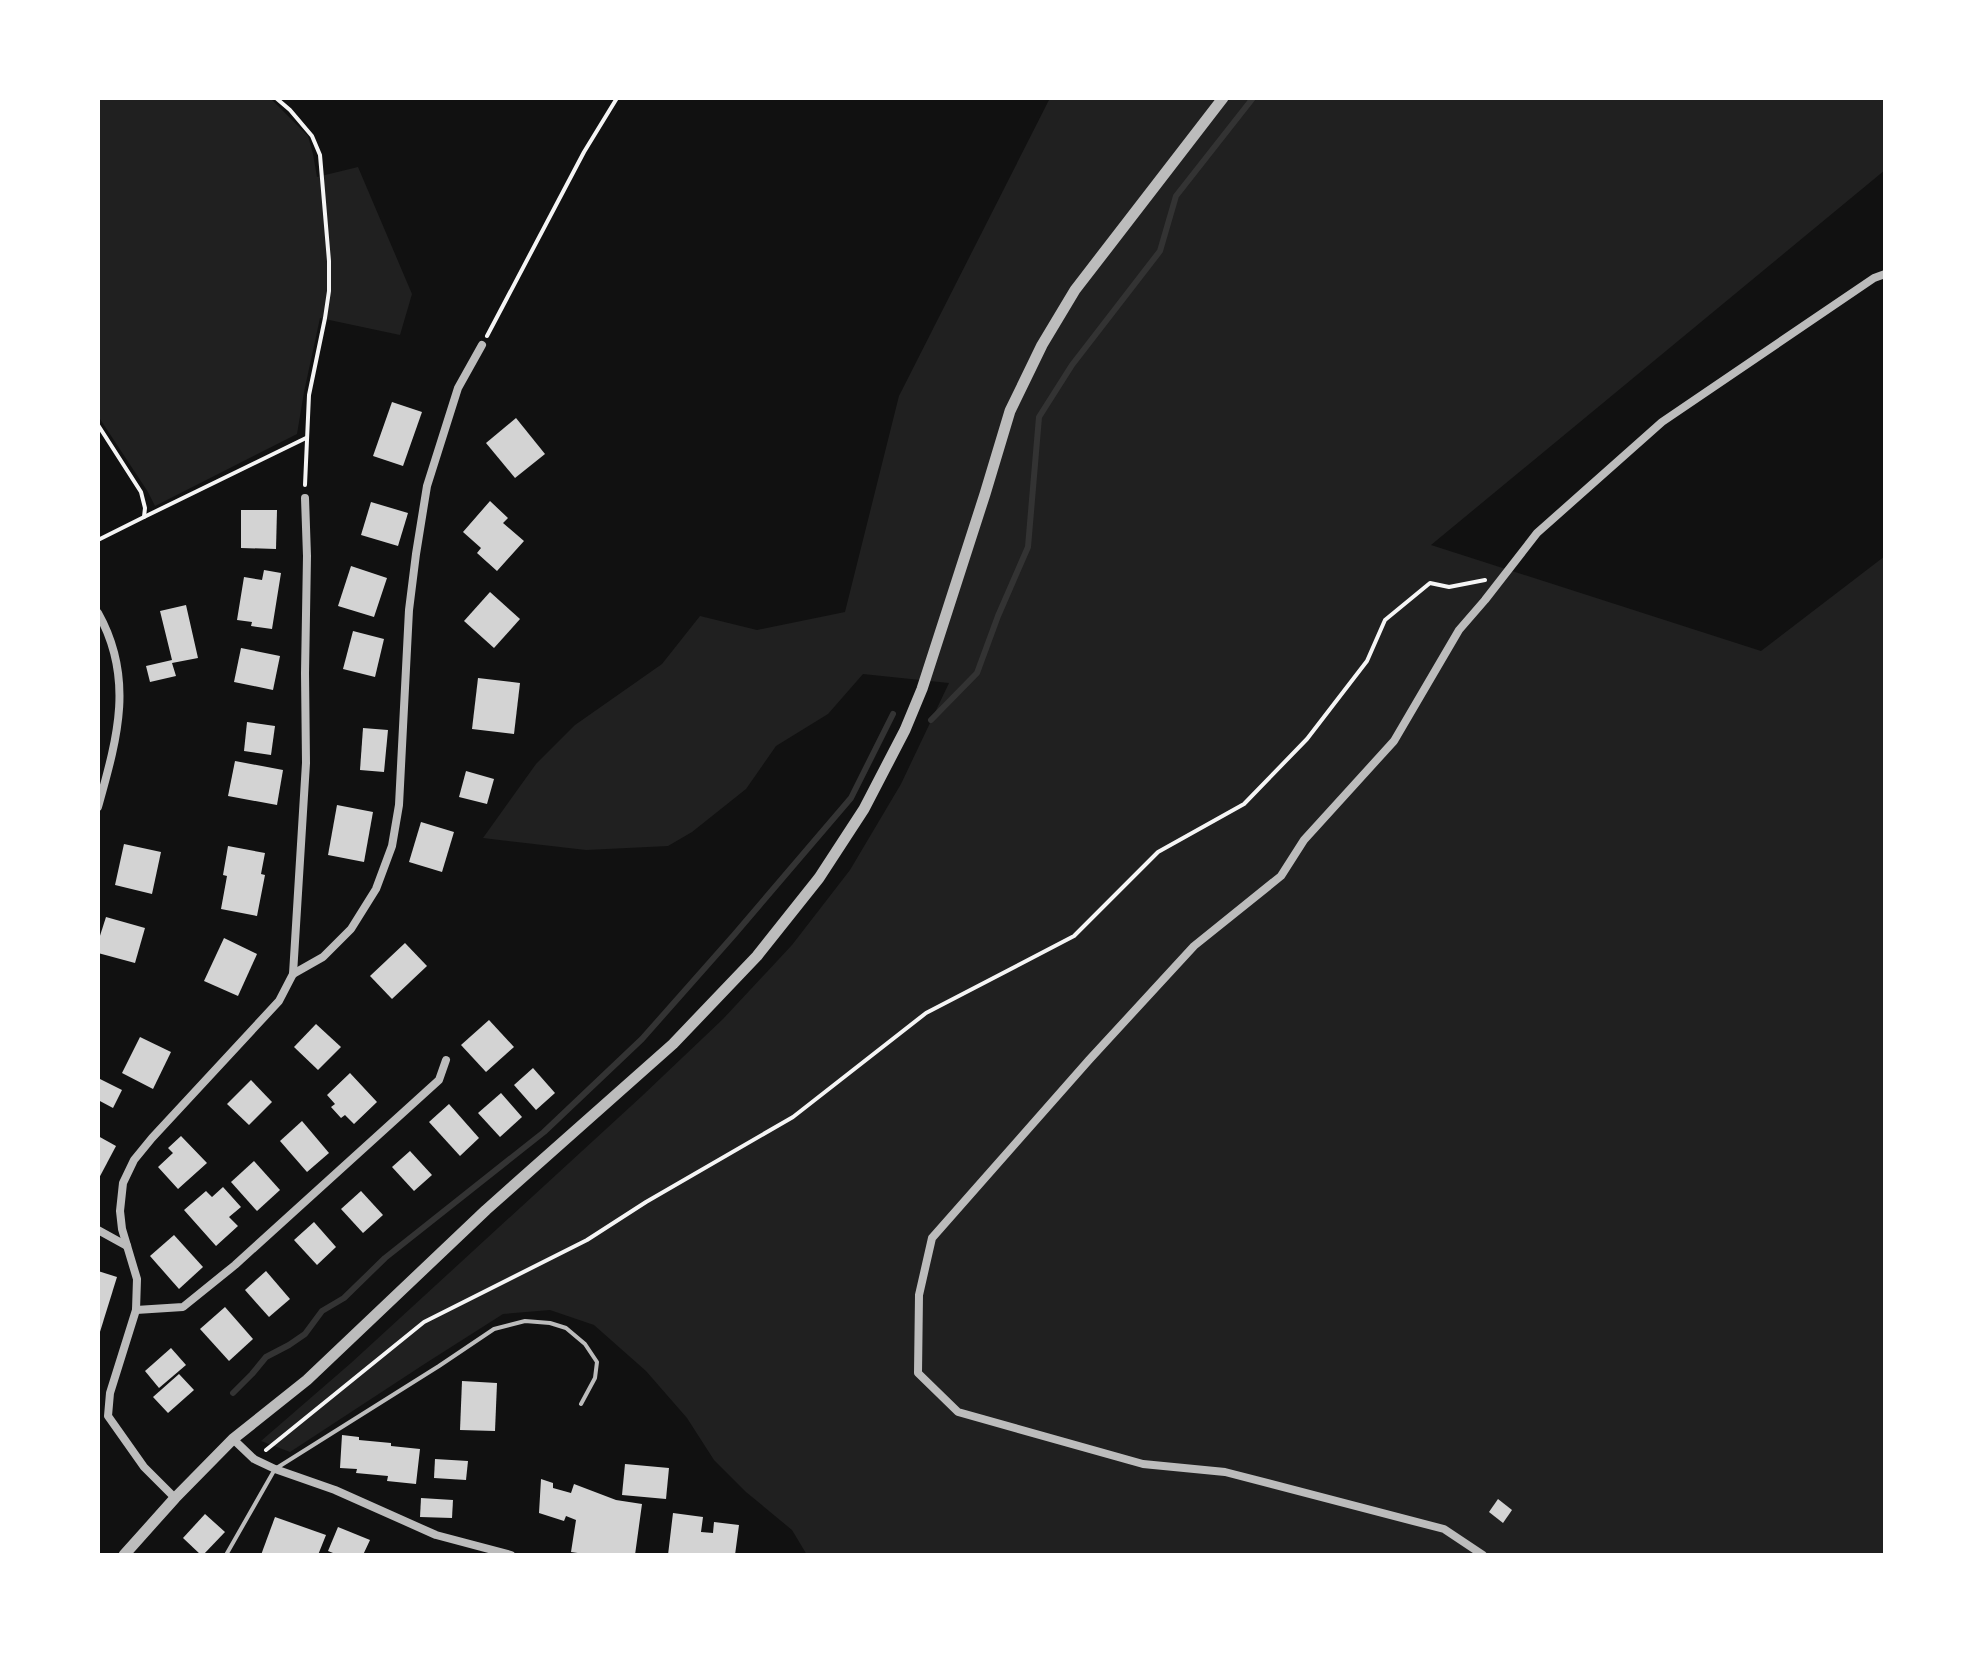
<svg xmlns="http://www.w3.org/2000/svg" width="1983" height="1653" viewBox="0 0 1983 1653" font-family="'Exo 2',sans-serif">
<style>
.green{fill:#202020}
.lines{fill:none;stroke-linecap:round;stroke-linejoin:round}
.stream{stroke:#333;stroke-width:6}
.building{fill:#d3d3d3}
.path{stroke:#f5f5f5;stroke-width:4}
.service{stroke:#bcbcbc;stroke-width:4}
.minor{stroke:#bcbcbc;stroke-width:8}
.tertiary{stroke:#bcbcbc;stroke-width:11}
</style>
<rect width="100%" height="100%" fill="#111"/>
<g class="green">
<path d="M98,98H270L308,136L313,154L317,177L358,167L412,294L400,335L320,318L304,392L297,434L155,506L148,492L98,416Z"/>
<path d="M1050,98H1885V170L1431,545L1761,651L1885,556V1555H807L792,1530L746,1492L714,1460L687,1418L646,1371L594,1325L550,1310L503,1314L426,1363L290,1452L261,1441L351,1363L642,1096L723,1019L792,945L850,870L901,784L949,683L863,674L828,714L776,746L746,789L692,832L668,846L586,850L483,838L536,764L575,725L662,664L700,616L757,630L845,612L899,396Z"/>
</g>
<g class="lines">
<g class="stream">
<path d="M931,720L977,673L998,616L1028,547L1039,417L1072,365L1160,251L1176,196L1253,98"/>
<path d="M233,1393L252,1374L266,1357L289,1345L305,1334L322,1311L344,1298L385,1258L544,1132L642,1039L734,935L851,798L893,714"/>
</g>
</g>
<g class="building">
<path d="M392,402L422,412L403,466L373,456Z"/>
<path d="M516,418L545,454L515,478L486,443Z"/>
<path d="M490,501L508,518L503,523L524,541L497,571L477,553L481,548L463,532Z"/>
<path d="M371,502L408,513L398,546L361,535Z"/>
<path d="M241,510H277L276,549L241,548Z"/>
<path d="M351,566L387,578L374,617L338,606Z"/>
<path d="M264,570L281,573L272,629L251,626L252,622L237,620L244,577L262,580Z"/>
<path d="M490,592L520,619L494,648L464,621Z"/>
<path d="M186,605L198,658L172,663L176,676L150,682L146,666L172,660L160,611Z"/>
<path d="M353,631L384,639L375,677L343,669Z"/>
<path d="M241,648L280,656L273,690L234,682Z"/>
<path d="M478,678L520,683L514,734L472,729Z"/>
<path d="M247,722L275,726L271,755L244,751Z"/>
<path d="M363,728L388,730L384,772L360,770Z"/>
<path d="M235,761L283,770L277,805L228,796Z"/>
<path d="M466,771L494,779L487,804L459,797Z"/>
<path d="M337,805L373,812L364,862L328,855Z"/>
<path d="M421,822L454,832L442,872L409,862Z"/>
<path d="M124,844L161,852L152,894L115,885Z"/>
<path d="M228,846L265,853L261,874L265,875L257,916L221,909L227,876L223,875Z"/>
<path d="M106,917L145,928L135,963L98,953V942Z"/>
<path d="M224,938L257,954L238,996L204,981Z"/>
<path d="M405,943L427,966L392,999L370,976Z"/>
<path d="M489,1020L514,1047L486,1072L461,1045Z"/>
<path d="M316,1024L341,1047L318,1070L294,1047Z"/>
<path d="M140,1037L171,1052L153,1089L122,1073Z"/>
<path d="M533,1068L555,1093L536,1110L514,1085Z"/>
<path d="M350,1073L377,1102L354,1124L345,1115L341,1118L331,1107L335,1104L327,1095Z"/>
<path d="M98,1078L122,1090L113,1108L98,1100Z"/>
<path d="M251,1080L272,1102L249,1125L227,1104Z"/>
<path d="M501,1093L522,1117L500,1137L478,1113Z"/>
<path d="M449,1104L479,1138L460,1156L429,1122Z"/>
<path d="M302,1121L329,1153L307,1172L280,1141Z"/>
<path d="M98,1136L116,1146L98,1180Z"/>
<path d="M181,1136L207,1163L178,1189L158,1167L173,1153L168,1148Z"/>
<path d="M410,1151L432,1175L414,1191L392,1167Z"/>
<path d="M254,1161L280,1190L257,1211L231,1182Z"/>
<path d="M223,1187L241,1207L229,1217L238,1226L216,1246L184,1210L206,1191L212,1197Z"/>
<path d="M361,1191L383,1215L363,1233L341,1209Z"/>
<path d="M314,1222L336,1247L317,1265L294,1240Z"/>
<path d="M174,1235L203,1267L179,1289L150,1256Z"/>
<path d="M98,1271L117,1277L99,1335H98Z"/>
<path d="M266,1271L290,1299L269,1317L245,1290Z"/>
<path d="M225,1307L253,1339L229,1361L200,1329Z"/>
<path d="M171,1348L186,1365L159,1388L145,1371Z"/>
<path d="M179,1374L194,1390L168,1413L153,1397Z"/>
<path d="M462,1381L497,1383L495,1431L460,1430Z"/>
<path d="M342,1435L359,1437V1440L391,1443V1446L420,1449L416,1484L387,1481L388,1476L356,1473L357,1469L340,1468Z"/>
<path d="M435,1459L468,1461L466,1480L434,1478Z"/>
<path d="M625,1464L669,1468L666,1499L622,1495Z"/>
<path d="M541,1479L553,1483V1488L571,1493L574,1484L616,1500L642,1504L635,1555H591L571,1552L576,1520L566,1516L564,1521L539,1513Z"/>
<path d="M421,1498L453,1500L452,1518L420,1517Z"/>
<path d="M1498,1499L1512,1510L1503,1523L1489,1512Z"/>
<path d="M673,1513L703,1517L701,1532L713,1533L714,1522L739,1525L735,1555H668Z"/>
<path d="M205,1514L225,1532L203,1555H201L183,1538Z"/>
<path d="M275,1517L326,1535L318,1555H261Z"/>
<path d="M338,1527L370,1540L363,1555H338L328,1551Z"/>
</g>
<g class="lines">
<g class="path">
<path d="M276,98L290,110L312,136L320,155L329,261V291L325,318L309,395L305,485"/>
<path d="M487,336L584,152L617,98"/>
<path d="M98,425L141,492L145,508L144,517L98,540"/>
<path d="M144,517L306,438"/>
<path d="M266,1450L424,1322L587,1240L646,1202L793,1117L926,1013L1074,936L1158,852L1244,804L1307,739L1367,661L1385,620L1430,583L1449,587L1485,580"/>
</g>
<path class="service" d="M226,1555L275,1469L439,1366L494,1329L525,1321L550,1323L566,1328L585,1344L597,1362L595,1378L581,1404"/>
<g class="minor">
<path d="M98,613C135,679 117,739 98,807"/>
<path d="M293,974L306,763L305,673L307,556L305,498"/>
<path d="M98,1230L127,1246"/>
<path d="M136,1310L183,1307L235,1265L439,1080L446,1060"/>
<path d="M233,1439L254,1459L275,1469L335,1490L436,1535L511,1555"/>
<path d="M175,1498L144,1467L108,1416L110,1393L136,1310L137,1279L122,1229L120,1211L123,1183L134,1160L152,1138L279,1001L293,974L323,957L351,929L376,889L392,846L399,805L409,610L416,554L427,486L458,388L482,345"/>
<path d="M1483,1555L1444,1529L1225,1472L1143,1464L958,1412L918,1373L919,1295L932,1238L1089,1060L1194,946L1281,876L1304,840L1394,741L1459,630L1485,600L1537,533L1662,422L1874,278L1885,274"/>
</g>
<path class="tertiary" d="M124,1555L175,1498L233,1439L307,1380L486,1210L673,1044L757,956L819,878L864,809L905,730L922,689L985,494L1010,411L1042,345L1075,290L1223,98"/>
</g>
<rect width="1983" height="1653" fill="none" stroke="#ffffff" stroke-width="200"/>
</svg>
